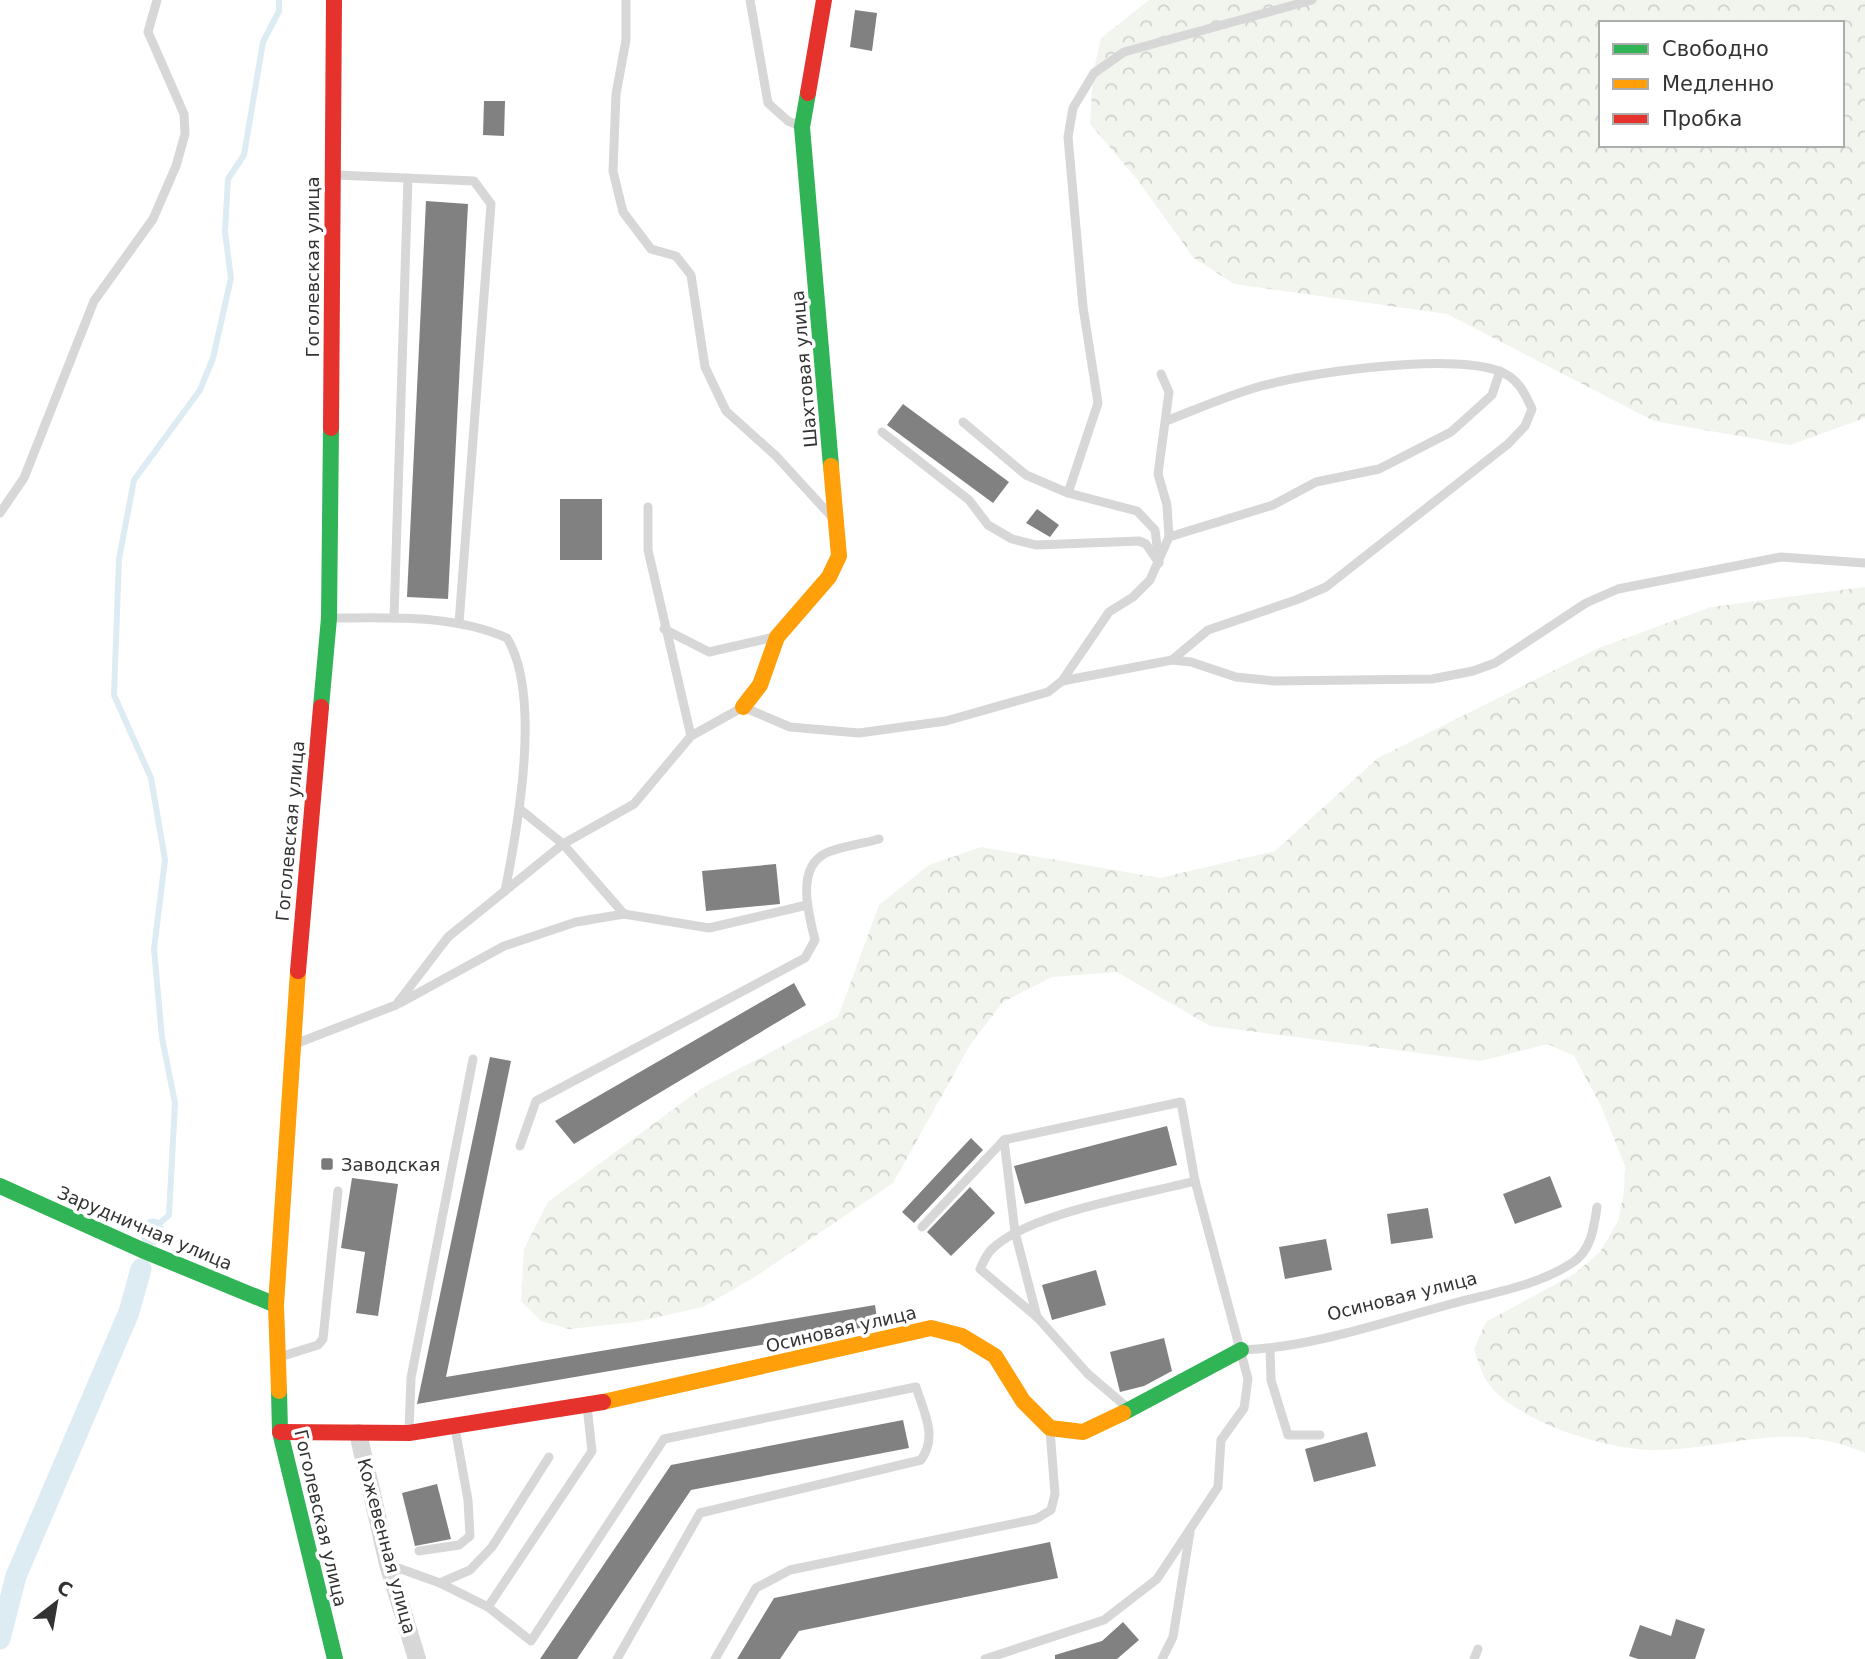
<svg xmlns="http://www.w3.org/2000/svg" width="1865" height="1659" viewBox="0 0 1865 1659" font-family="'DejaVu Sans',sans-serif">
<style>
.forest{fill:url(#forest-crowns);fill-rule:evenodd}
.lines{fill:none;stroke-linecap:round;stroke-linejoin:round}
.stream{stroke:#ddebf3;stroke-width:6}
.canal{stroke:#ddebf3;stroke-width:21}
.building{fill:#818181}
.lane{stroke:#d7d7d7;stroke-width:9}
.street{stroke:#d7d7d7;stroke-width:18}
.fast{stroke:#30b455;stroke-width:16}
.slow{stroke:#ff9f0a;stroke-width:16}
.jam{stroke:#e5322d;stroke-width:16}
.poi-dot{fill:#7a7a7a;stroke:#fff;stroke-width:2.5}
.labels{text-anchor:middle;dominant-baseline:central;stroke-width:7;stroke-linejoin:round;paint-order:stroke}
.street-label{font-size:18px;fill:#333;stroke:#fff}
.poi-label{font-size:18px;fill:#333;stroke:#fff;text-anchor:start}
</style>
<defs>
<pattern id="forest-crowns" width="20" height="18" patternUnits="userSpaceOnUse" patternTransform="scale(1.75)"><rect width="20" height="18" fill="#f1f5ed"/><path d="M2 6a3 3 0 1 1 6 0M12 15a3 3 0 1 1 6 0" fill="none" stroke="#cfd2cc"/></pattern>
</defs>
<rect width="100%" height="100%" fill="#fff"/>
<g class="forest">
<path d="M1149,0H1865V418L1790,445L1654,421L1447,314L1234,284L1194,258L1136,178L1090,124L1093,73L1101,38ZM1601,23H1842V145H1601Z"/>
<path d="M1865,587V1453C1786,1419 1733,1449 1654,1450C1608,1450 1516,1422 1488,1383C1481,1374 1478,1359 1474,1349L1486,1322L1574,1274L1600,1252L1618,1221L1624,1192L1625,1166L1601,1106L1574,1056L1548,1044L1481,1061L1210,1026L1117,972L1052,977L1003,1002L970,1045L893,1183L758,1275L703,1307L635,1322L569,1329L541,1321L521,1301L524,1249L548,1202L702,1088L838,1017L879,905L929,865L981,847L1160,878L1275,851L1378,758L1599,648L1711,607Z"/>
</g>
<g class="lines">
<path class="stream" d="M153,1229L169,1215L175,1103L162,1038L154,949L165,860L151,778L114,695L119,559L134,480L200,390L213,358L231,278L225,232L228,179L244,155L263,42L279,11V0"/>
<g class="canal">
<path d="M151,1235L153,1229"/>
<path d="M0,1639L16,1576L129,1312L141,1269"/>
</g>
</g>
<g class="building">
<path d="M855,10L877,13L872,51L850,47Z"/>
<path d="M484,101H505L504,136L483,135Z"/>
<path d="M426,201L468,204L448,599L407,597Z"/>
<path d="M903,404L1009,482L993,503L887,425Z"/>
<rect x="560" y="499" width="42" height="61"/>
<path d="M1037,509L1059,525L1050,537L1026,523Z"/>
<path d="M776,864L780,904L706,911L702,871Z"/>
<path d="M794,983L806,1005L574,1144L555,1121Z"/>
<path d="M490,1057L511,1061L446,1377L875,1305L878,1325L417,1404Z"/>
<path d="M1167,1126L1177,1165L1025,1204L1014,1166Z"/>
<path d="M971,1138L983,1150L914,1223L902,1212Z"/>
<path d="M1550,1176L1562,1207L1515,1224L1503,1194Z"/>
<path d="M352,1178L398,1184L378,1316L356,1313L365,1252L341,1248Z"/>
<path d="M970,1187L995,1213L951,1256L927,1232Z"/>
<path d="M1428,1208L1433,1238L1391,1244L1387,1214Z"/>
<path d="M1326,1239L1332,1270L1285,1279L1279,1247Z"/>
<path d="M1096,1270L1106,1305L1052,1320L1042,1285Z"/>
<path d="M1164,1338L1172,1371L1144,1386L1120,1392L1110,1352Z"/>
<path d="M903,1420L909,1448L691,1490L577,1659H540L671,1465Z"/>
<path d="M1367,1432L1376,1466L1314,1482L1305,1449Z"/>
<path d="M437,1484L451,1539L415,1546L402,1493Z"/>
<path d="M1050,1542L1058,1578L799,1631L780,1659H737L774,1598Z"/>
<path d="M1676,1619L1705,1629L1695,1659H1638L1629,1656L1640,1625L1671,1636Z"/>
<path d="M1123,1622L1139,1640L1117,1659H1055V1655L1102,1641Z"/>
</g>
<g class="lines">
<g class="lane">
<path d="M626,0V40L616,94L613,171L623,212L651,249L676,256L691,275L705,367L726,411L776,456L831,516"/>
<path d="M750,0L768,103L788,121L800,126"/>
<path d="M337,175L474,181L491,204L459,623"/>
<path d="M1166,421C1197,409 1229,395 1261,386C1315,372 1447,353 1499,371C1517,377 1525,393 1532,409L1525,426L1508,444L1326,587L1296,600L1208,630L1172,660"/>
<path d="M963,422L1026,475L1068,493L1137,511L1155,530L1159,562"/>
<path d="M882,432L969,500L988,525L1012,539L1036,545L1139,541L1146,544L1159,563"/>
<path d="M1068,493L1098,403L1083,307L1068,137L1073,108L1094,73L1124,52L1312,0"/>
<path d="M648,507V550L691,736"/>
<path d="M0,513L24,478L94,301L153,219L176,166L185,134L184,114L148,32L157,0"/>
<path d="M1169,537L1273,505L1316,482L1379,469L1451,432L1492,395L1500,371"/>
<path d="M332,618C390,618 452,614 507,638C542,695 518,826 505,891"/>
<path d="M394,618L408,178"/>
<path d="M664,629L709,652L774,637"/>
<path d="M1062,681L1172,660L1191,662L1236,677L1274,681L1432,679L1473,671L1495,663L1586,603L1618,589L1781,557L1865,563"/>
<path d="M521,810L563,844L624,914"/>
<path d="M400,1003L504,946L576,922L624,914L709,928L807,905"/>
<path d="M295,1044L396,1005L448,937L563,844L634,804L691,736L743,707L790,727L859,733L946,721L1048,692L1062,681L1109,612L1133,597L1150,580L1169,537L1167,505L1158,474L1169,392L1161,374"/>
<path d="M1004,1140L1015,1232L1037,1317"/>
<path d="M520,1146L536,1101L805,958L815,940C809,915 795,868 826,853C842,846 862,844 879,839"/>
<path d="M922,1227L1004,1140L1181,1102L1195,1181L1248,1379L1244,1408L1221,1440L1218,1487L1157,1579L1104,1620L985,1659"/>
<path d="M1270,1349L1271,1380L1288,1435H1320"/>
<path d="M1243,1350C1313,1347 1384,1322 1451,1304C1491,1293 1537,1286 1572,1263C1591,1251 1594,1228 1597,1207"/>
<path d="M283,1356L318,1345L323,1339L338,1191"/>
<path d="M1129,1409L1088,1374L1038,1318L980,1269C983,1263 986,1255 991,1250C1027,1213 1142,1195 1195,1181"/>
<path d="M409,1431L411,1378L473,1059"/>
<path d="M419,1551L459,1545L470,1536L468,1500L455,1428"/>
<path d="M390,1565L440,1583L488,1607L531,1641L664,1439L916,1387C924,1413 938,1436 921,1460L700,1513L617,1659"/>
<path d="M440,1583L470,1570L492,1547L549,1457"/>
<path d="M488,1607L592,1451L587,1406"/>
<path d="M715,1659L756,1588L790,1570L1036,1519L1051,1510L1055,1494L1050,1430"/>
<path d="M1162,1659L1173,1637L1190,1532"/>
<path d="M1474,1659L1478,1649"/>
</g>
<path class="street" d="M358,1433L388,1564L417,1659"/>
<g class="fast">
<path d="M808,93L802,127L831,466"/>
<path d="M321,707L329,618L331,428"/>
<path d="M0,1186L142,1250L276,1305"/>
<path d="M279,1391L280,1432L335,1659"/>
<path d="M1123,1413L1241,1350"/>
</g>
<g class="slow">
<path d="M743,707L760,685L777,637L829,577L839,556L831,466"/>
<path d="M279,1391L276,1305L298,971"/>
<path d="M603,1402L931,1328L962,1336L995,1356L1023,1401L1050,1428L1083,1432L1123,1413"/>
</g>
<g class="jam">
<path d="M808,93L824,0"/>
<path d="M331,428L334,0"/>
<path d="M298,971L321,707"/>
<path d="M280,1432L409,1433L603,1402"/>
</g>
</g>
<rect class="poi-dot" x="320" y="1157" width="14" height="14" rx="3.5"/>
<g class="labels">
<g class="street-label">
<text transform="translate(312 267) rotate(-90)">Гоголевская улица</text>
<text transform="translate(804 369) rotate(-95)">Шахтовая улица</text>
<text transform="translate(290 831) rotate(-85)">Гоголевская улица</text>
<text transform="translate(145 1228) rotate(23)">Зарудничная улица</text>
<text transform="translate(1402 1296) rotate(-14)">Осиновая улица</text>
<text transform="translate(841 1329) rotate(-13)">Осиновая улица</text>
<text transform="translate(321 1518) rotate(77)">Гоголевская улица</text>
<text transform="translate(387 1546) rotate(75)">Кожевенная улица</text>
</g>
<g class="poi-label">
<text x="341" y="1164">Заводская</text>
</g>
</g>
<rect x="1599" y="21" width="245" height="126" fill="#ffffff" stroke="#adadad" stroke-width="2"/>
<rect x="1613" y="44" width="35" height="10" fill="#30b455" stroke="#adadad" stroke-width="2"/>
<text x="1662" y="56" font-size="21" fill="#333333">Свободно</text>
<rect x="1613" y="79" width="35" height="10" fill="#ff9f0a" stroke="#adadad" stroke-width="2"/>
<text x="1662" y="91" font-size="21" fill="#333333">Медленно</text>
<rect x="1613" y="114" width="35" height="10" fill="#e5322d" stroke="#adadad" stroke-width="2"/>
<text x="1662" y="126" font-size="21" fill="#333333">Пробка</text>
<g transform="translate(56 1603) rotate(31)" stroke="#ffffff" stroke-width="5" paint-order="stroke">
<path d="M0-5L12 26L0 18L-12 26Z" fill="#333333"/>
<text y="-10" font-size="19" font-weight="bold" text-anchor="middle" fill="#333333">С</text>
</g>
</svg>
